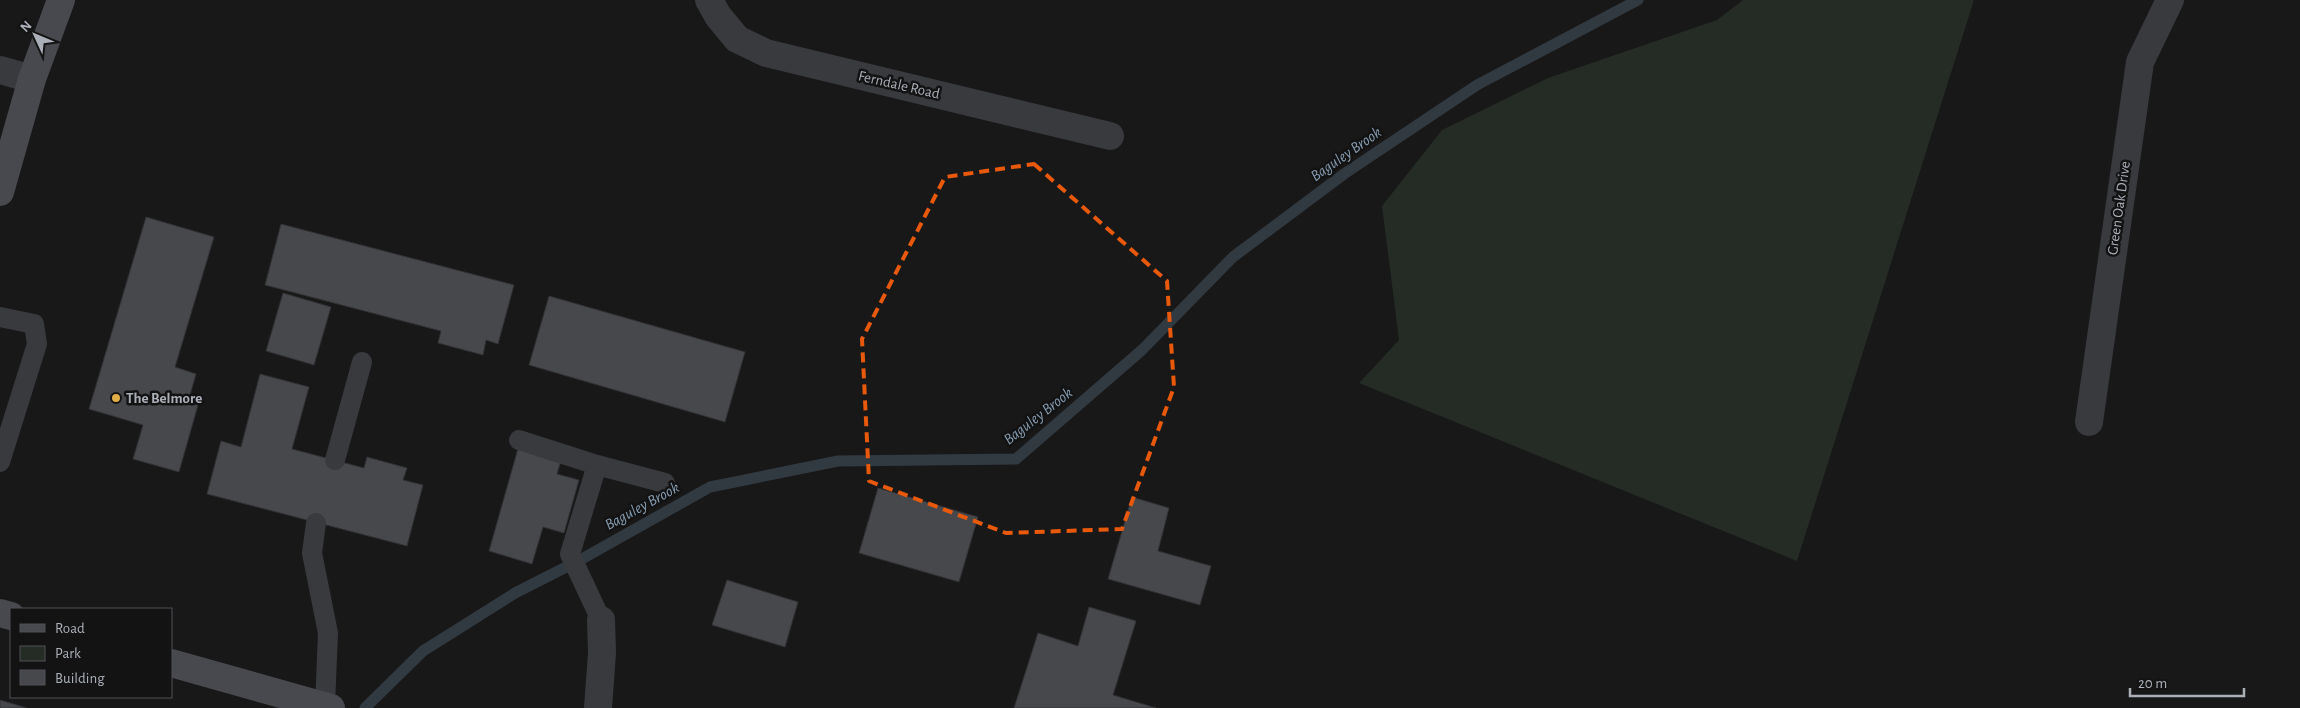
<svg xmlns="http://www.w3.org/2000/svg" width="2300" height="708" viewBox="0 0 2300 708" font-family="'Alegreya Sans',sans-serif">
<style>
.green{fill:#242c25}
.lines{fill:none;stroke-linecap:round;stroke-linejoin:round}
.stream{stroke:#323a41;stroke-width:11}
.building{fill:#47484c;stroke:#323235}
.lane{stroke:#393a3e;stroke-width:20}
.street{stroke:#393a3e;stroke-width:28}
.secondary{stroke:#47494e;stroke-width:28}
.marked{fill:none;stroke:#e8590c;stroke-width:4;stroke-dasharray:10 6;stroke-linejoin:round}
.poi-dot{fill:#e1ad48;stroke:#131314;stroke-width:2}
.labels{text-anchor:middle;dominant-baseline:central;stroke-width:5;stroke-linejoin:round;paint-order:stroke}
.street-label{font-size:15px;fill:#abafb8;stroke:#131314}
.poi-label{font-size:15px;font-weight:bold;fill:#abafb8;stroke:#131314;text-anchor:start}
.water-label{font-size:16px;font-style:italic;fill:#869cb0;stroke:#131314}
</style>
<rect width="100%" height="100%" fill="#181819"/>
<path class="green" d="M1743,0H1974L1797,561L1359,383L1399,340L1382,206L1442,130L1548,78L1717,20Z"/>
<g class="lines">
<path class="stream" d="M365,708L423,651L515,593L580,560L710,487L838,461L1016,459L1142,350L1233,257L1344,174L1477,85L1638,0"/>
</g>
<g class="building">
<path d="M146,217L214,237L175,367L196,374L188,402L198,405L179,472L133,459L143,425L89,409Z"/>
<path d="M281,224L514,285L498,344L486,340L483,355L438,343L441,331L265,285Z"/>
<path d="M283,293L331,307L314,365L266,351Z"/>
<path d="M549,296L745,352L725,422L529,365Z"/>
<path d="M260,374L309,387L292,449L364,468L367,457L407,468L403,480L423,485L407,546L207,494L221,441L241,447Z"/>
<path d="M519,445L562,457L557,474L579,480L564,533L543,527L532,564L489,551Z"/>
<path d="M878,488L978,517L959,582L859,553Z"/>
<path d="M1132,497L1169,508L1158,551L1211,566L1200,605L1108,579Z"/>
<path d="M727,580L798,602L785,647L712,625Z"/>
<path d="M1089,607L1136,621L1113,695L1156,708H1014L1038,633L1078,646Z"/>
<path d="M0,700L27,708H0Z"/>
</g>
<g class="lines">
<g class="lane">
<path d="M0,317L34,324L37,344L0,462"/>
<path d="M519,440L597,465L570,554L601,620"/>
<path d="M335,460L362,362"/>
<path d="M597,465L665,483"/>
<path d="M316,523L312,553L328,633L325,706"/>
</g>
<g class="street">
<path d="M709,0L718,16L737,39L766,53L1110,136"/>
<path d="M0,70L32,79"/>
<path d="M2089,422L2140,62L2170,0"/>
<path d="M598,708L602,653L601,620"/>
</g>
<g class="secondary">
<path d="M0,192L32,79L61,0"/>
<path d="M0,613L11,616"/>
<path d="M171,663L331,708"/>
</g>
</g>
<path class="marked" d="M1034,164L1167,281L1174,387L1122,529L1006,533L869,481L862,339L945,177Z"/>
<circle class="poi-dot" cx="116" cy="398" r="5"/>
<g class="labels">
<g class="street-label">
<text transform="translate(899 85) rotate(13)">Ferndale Road</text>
<text transform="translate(2119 208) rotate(-82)">Green Oak Drive</text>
</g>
<g class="poi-label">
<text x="126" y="398">The Belmore</text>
</g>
<g class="water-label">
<text transform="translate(1346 154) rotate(-35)">Baguley Brook</text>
<text transform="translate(1038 416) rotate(-38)">Baguley Brook</text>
<text transform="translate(642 506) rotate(-29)">Baguley Brook</text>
</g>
</g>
<rect x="10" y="608" width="162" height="90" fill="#131314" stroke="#505156"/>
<rect x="20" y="624" width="25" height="8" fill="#47494e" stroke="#505156"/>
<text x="55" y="633" font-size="15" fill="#abafb8">Road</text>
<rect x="20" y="646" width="25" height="15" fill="#242c25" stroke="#505156"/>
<text x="55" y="658" font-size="15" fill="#abafb8">Park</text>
<rect x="20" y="670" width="25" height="15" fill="#47484c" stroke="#505156"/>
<text x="55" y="683" font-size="15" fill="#abafb8">Building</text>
<g transform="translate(35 35) rotate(314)" stroke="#131314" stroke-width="4" paint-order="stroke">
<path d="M0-4L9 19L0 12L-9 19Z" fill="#abafb8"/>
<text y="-8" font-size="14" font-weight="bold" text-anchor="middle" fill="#abafb8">N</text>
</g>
<path d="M2130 688v8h114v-8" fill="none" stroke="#abafb8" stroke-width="2.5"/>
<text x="2138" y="688" font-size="15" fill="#abafb8" stroke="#131314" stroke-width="4" paint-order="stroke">20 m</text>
</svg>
